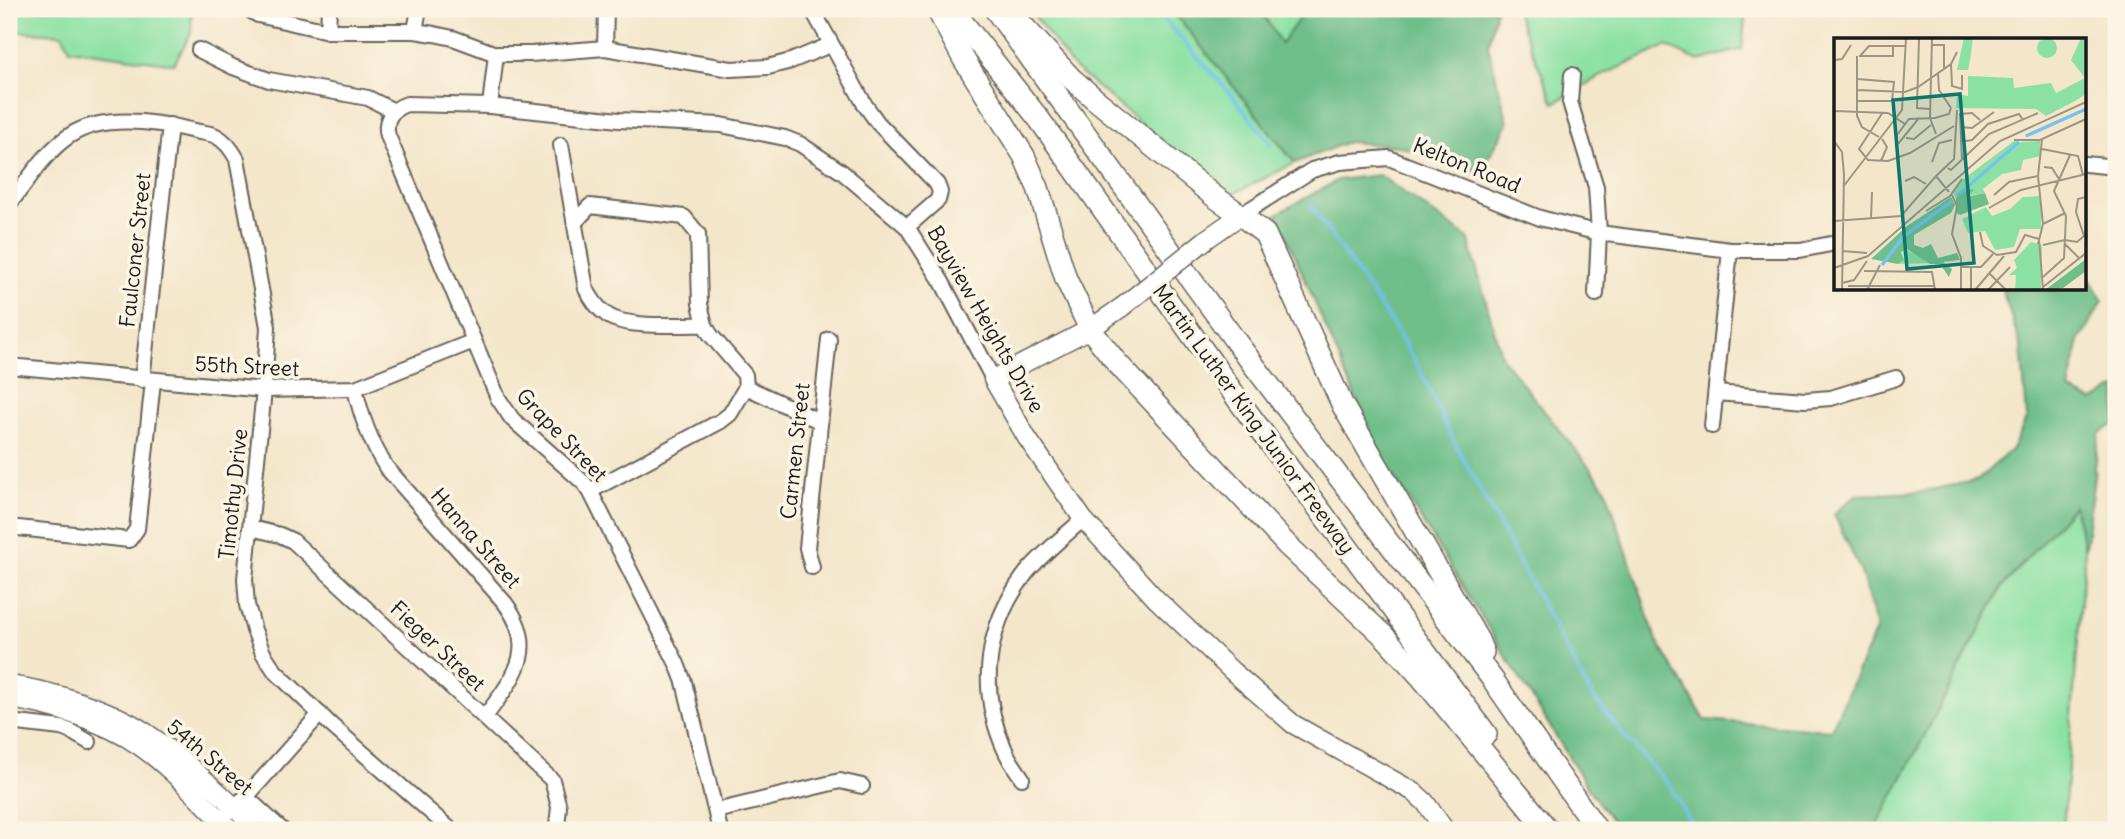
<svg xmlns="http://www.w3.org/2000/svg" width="2125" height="839" viewBox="0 0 2125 839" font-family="Delius,sans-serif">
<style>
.green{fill:#8be1a4;stroke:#547e60;stroke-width:2}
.forest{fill:#70bf8a;stroke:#466e53;stroke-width:2}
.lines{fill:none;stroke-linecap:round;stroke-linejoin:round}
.stream{stroke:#75c1ef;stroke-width:3.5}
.minor-casing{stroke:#676359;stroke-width:18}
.major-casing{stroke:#676359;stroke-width:21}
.highway-casing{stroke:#676359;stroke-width:24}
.minor{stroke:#fff;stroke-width:14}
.major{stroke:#fff;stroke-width:18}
.highway{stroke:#fff;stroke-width:21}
.major-bridge-casing{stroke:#676359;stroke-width:21;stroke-linecap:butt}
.major-bridge{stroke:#fff;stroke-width:18}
.labels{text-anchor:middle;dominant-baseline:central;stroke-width:7;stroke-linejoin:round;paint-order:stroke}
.street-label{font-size:21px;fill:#1c1c1c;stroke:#fcf5e5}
.inset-river{fill:none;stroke:#75c1ef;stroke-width:3.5}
.inset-road{fill:none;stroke:#9d9584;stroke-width:2}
.view{fill:#0f766e;fill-opacity:0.15;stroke:#0f766e;stroke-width:3.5}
.inset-edge{fill:none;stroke:#1c1c1c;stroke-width:3.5}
</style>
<rect width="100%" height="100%" fill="#fcf5e5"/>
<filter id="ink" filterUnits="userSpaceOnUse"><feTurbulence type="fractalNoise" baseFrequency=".0143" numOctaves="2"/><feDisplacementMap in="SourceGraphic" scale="14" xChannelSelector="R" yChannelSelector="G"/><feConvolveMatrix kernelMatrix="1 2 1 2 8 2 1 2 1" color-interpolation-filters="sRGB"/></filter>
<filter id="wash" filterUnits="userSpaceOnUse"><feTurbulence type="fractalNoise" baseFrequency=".00686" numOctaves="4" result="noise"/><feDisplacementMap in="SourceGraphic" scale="28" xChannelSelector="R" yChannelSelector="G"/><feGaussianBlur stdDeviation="1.57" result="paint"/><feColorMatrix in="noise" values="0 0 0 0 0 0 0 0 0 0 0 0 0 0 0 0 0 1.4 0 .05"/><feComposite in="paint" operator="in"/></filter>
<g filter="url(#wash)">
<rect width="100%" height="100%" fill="#f3e6ca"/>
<g class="green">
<path d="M11,9H192L191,33L174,64L70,49L62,34L9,31Z"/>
<path d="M1029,9H1178L1176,15L1295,163L1229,196L1073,67Z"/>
<path d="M1260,9H1306L1281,45Z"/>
<path d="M1515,9H1746L1742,49L1699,61L1666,46L1597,78L1554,103Z"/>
<path d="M2074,505L2085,550L2063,830H1875L2002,587Z"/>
</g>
<g class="forest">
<path d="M1178,9H1260L1281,44L1306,9H1496L1488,46L1508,123L1481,172L1399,146L1347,142L1295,163L1176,15Z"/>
<path d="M1379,175L1468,238L1502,358L1605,487L1656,639L1705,720L1831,730L1877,628L1861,572L1834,514L1856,495L1921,492L1978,480L2013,448L2027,417L2021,347L2002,289H2085V271L2103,301L2079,341L2069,390L2093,401L2116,388V423L2099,434L2085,550L2074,505L2002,587L1875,830H1619L1592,794L1380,454L1277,214L1338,180Z"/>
</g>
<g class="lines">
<g class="stream">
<path d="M1155,9L1234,98L1272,145"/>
<path d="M1311,206L1394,326L1420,370L1450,434L1591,695L1627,739L1670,786L1695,830"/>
</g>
</g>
</g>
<g filter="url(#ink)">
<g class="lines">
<defs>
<g id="minor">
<path d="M248,9L258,15L328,31H415L434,34L453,38L496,54H531L605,48L731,69L768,67L791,61L830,45"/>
<path d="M812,9L865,105L878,123L937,184L940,192L938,200L931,206L907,227"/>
<path d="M328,31L329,9"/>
<path d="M415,31L419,9"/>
<path d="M605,48L606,9"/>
<path d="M199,50L233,67L269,80L368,98L394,111"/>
<path d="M1572,75L1570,102L1596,187L1599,233L1596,294"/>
<path d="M490,106L496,54"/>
<path d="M561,145L586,289C592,299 597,308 607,315C626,329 680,324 705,325"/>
<path d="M2085,164L2116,167"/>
<path d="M9,204C28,181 44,153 69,136C103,113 158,122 195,131C202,133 210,133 216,136C226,141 232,150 237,159L268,327L264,390L245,579L247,605L254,630L263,653L275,671L331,725L451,830"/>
<path d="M1241,215L1312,170L1340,162L1389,158L1540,218L1599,233L1730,250H1800L1836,243"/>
<path d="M575,222L590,206L684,217L698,234L700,304L705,325L710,334L745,375L746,387L819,421"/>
<path d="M9,366L264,390L355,388L474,341"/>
<path d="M142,380L170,125"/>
<path d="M355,388C361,417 371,443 386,467L505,603C540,650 513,678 485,717"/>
<path d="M1716,393L1805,400L1831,398L1896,378"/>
<path d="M1712,426L1730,250"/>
<path d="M590,491L721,421L730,414L746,387"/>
<path d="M9,527L129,540L137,529L153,381"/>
<path d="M251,528L280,535L293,541L552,780L559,807L557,826"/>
<path d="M812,567L807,548L829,339"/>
<path d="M9,722L61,728L70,731L89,742"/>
<path d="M1022,778C1016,769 1009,760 1005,750C978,691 985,628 1024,576C1038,557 1065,536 1083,519"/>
<path d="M246,797L282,830"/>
<path d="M716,811L840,781L862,786"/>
<path d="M212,830L233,807L246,797L320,714"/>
<path d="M720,830L684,682L677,664L590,491L584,483L512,419L498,398L388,136C384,121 391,109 407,104L490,106L619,120L721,125L785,138L800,144L842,172L907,227L942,282L993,379"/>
</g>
<g id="major">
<path d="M1208,238L1241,215"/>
<path d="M1122,307L1090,329L993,379L1027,438L1083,519L1156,599L1232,671L1293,724L1414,792L1425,802L1445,830"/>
<path d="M9,685C51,691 109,708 145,732C186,760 222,796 259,830"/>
<path d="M9,699C50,704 105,722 140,746C174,770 201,802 231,830"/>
</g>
<g id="highway">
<path d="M937,9L963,58L1024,156L1038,188L1066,279L1090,329L1117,363L1287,545L1384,636L1422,678L1548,830"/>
<path d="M952,9L1039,119L1239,401L1486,734"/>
<path d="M995,9L1237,343L1493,680L1597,830"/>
<path d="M1015,17L1072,79L1096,100L1215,197L1241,215L1265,234L1343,406L1478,640L1483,652"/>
</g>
</defs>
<use href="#minor" class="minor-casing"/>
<use href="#major" class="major-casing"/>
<use href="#highway" class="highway-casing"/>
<use href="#minor" class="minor"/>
<use href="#major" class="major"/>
<use href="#highway" class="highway"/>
<defs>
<path id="major-bridge" d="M1122,307L1208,238"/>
</defs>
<use href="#major-bridge" class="major-bridge-casing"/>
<use href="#major-bridge" class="major-bridge"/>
</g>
</g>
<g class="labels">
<g class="street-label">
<text transform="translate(1467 165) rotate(22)">Kelton Road</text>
<text transform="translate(135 250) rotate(-84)">Faulconer Street</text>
<text transform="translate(986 319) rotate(60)">Bayview Heights Drive</text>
<text transform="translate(247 366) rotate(3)">55th Street</text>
<text transform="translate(1254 419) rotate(54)">Martin Luther King Junior Freeway</text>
<text transform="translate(562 435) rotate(46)">Grape Street</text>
<text transform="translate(795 451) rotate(-84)">Carmen Street</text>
<text transform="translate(233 494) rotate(-84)">Timothy Drive</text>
<text transform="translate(476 538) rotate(49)">Hanna Street</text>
<text transform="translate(438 646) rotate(43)">Fieger Street</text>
<text transform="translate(210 757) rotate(40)">54th Street</text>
</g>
</g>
<g transform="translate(1834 38)">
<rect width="252" height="252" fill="#f3e6ca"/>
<path d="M203 10a10 10 0 1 1 20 0a10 10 0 1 1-20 0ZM130,0H139L136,22L134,32H123ZM247,0H252V56L241,63L212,78L202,71L122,70L123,56L134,58V38L179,40L180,50L217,45L222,55L251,40L237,22ZM180,103L184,104L155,129L187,104L206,103L207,118L189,122L187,132L168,136L149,151L151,155L122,160L119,155L128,142ZM207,158V191H186L180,209L161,212L151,193L134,195L128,181L152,169L158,178L176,171L189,159ZM197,204L208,207L207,252H181L182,237H175L183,230L180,222ZM68,211L93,220L100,225L64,226L70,222Z" fill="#8be1a4"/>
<path d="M133,150L140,152L132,159L151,155L155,166L126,177L122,175V160ZM117,159L121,167L117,175L80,197V207L89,210L97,206L104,220L123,215L126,222L109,224L118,231L115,239L106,226H96L73,211L67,214L70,222L64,226L37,221L73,188ZM252,221V233L229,250L211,252Z" fill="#70bf8a"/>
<path class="inset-river" d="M192,98L252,71M123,158L185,104M48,227L70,198L118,163"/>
<path class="inset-road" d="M85,0L83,70L96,71M98,0L96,80L102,96M98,7H110V31M23,18V78L28,89L45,99M25,18H59V8M26,18L35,8H72M0,22L8,21L17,7M117,26L118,48L128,51V37M104,35L105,52L117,70M23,52L71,54L84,49L117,26L123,14M23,63H58L60,44L23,41M0,73L54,75L71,86M49,74L25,111L34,122L54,123L76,115L120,88M126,89L138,90L160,74M72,100L80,101L97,87M180,102H206L252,81M0,103L8,114L10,137L8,252M126,104L138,102L154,86L185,76L189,82M64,106L85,80M63,108V97L75,81L101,80L115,76L117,70M208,111L244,118L249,137M128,122L126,76L138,75L146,82M47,123L53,109L48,101M98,124L105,105L118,102M210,129L218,130L225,141M114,130L117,132L155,96L204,75M102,138L120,121L123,72M71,143L80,139L92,146M9,149L68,72L72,0M118,157L123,168L118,196L127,220V252M160,157L175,144L204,138M155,170L187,152L252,136M92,173L116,158L128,141M37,181L38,154M0,183L67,178L102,138L115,154M209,186L231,175M146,194L149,208L163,217L182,214L191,197L205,201M205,201L209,251M231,202L243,204L250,198L242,174L244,161L252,159M204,206L209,186L204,138L208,102M231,206L246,221M209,207L231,202M8,213L33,215M127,229H147L159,216M0,230L34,218L166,103L252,64M30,233L98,234L101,252M155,235L172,252M209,239L230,220L232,178L220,153L236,117M8,245L20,242L33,223M14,248H101M209,249L252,215M33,252L46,227M137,252V229M141,252L170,218M154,252L176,229"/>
<path class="view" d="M126,56L140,225L73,231L59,62Z"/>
<rect width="252" height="252" class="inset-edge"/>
</g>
<rect width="2125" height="839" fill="none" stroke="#fcf5e5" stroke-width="35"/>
</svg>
